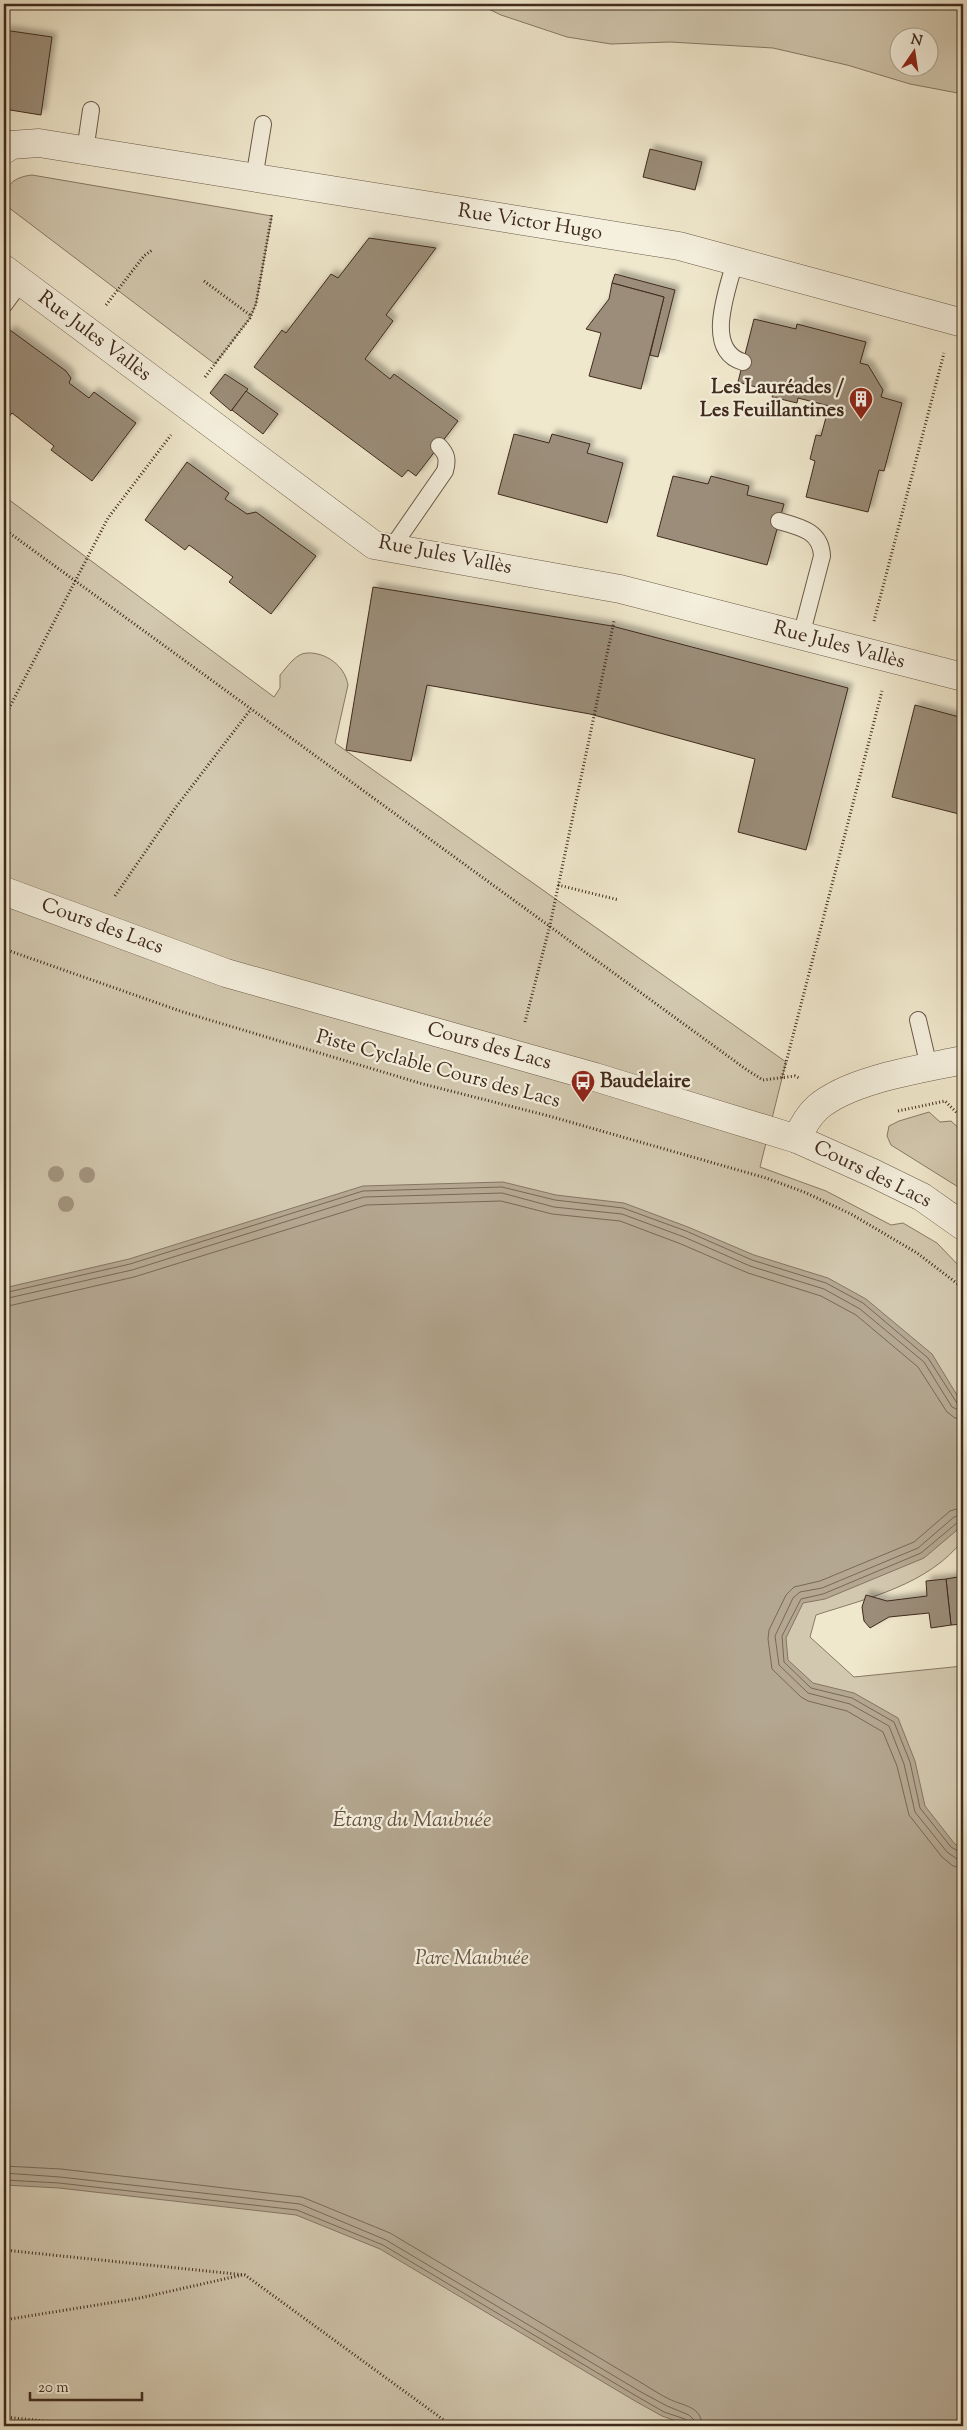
<svg xmlns="http://www.w3.org/2000/svg" width="967" height="2430" viewBox="0 0 967 2430" font-family="'Sorts Mill Goudy',serif">
<style>
.green{fill:#d2c8af;stroke:#887966;fill-rule:evenodd}
.water{fill:#b4a791;stroke:#857563}
.lines{fill:none;stroke-linecap:round;stroke-linejoin:round}
.shore{stroke:#7a6857;stroke-width:1}
.building{fill:#9b8d79;stroke:#3f2a1d;filter:url(#shadow)}
.lane-casing{stroke:#6b5a49;stroke-width:18}
.street-casing{stroke:#6b5a49;stroke-width:29}
.path{stroke:#3f2a1d;stroke-width:3;stroke-dasharray:1 2.5;stroke-linecap:butt}
.lane{stroke:#f5f0de;stroke-width:16}
.street{stroke:#f5f0de;stroke-width:28}
.tree{fill:#a39681}
.labels{text-anchor:middle;dominant-baseline:central;stroke-width:4.5;stroke-linejoin:round;paint-order:stroke}
.street-label{font-size:20px;fill:#3f2a1d;stroke:#f5f0de}
.poi-label{font-size:20px;font-weight:bold;fill:#3f2a1d;stroke:#f5f0de;text-anchor:end}
.park-label{font-size:20px;font-style:italic;fill:#645242;stroke:#f5f0de}
.water-label{font-size:21px;font-style:italic;fill:#625040;stroke:#f5f0de}
</style>
<defs>
<filter id="shadow"><feDropShadow dx="4.5" dy="-4.5" stdDeviation="2.5" flood-color="#0004"/></filter>
</defs>
<rect width="100%" height="100%" fill="#f0e8cd"/>
<filter id="stains"><feTurbulence type="fractalNoise" baseFrequency=".004" numOctaves="4"/><feColorMatrix values="0 0 0 0 .2 0 0 0 0 .09 0 0 0 0 .02 0 0 0 .5 -.17"/></filter>
<radialGradient id="worn" r=".72"><stop offset=".6" stop-color="#630" stop-opacity="0"/><stop offset="1" stop-color="#630" stop-opacity=".3"/></radialGradient>
<g class="green">
<path d="M478,4H963V94L910,84L847,65L773,48L670,42L611,44L567,37L501,15ZM900,38H930V68H900Z"/>
<path d="M32,175L272,216L256,304L250,318L215,364L4,204C4,185 14,177 32,175Z"/>
<path d="M4,496L274,697L280,688V675C287,667 296,653 307,653C326,652 345,666 348,685L335,743L786,1062L760,1167L826,1191L891,1225L903,1223L937,1243L963,1270V1540C928,1585 868,1598 816,1615L810,1637L854,1677L963,1666V2426H4Z"/>
<path d="M929,1112L940,1122L951,1121L963,1132V1190L891,1145L887,1136L889,1126L899,1121Z"/>
</g>
<path class="water" d="M503,1182L556,1195L624,1203L688,1227L754,1255L828,1278L866,1299L932,1354L963,1405V1525L924,1558L825,1599L803,1603L786,1638L788,1660L813,1683L854,1693L898,1718L915,1761L925,1806L954,1843L963,1851V2426H690L662,2416L635,2401L380,2249L296,2215L59,2188L4,2185V1288L129,1259L363,1186Z"/>
<g class="lines">
<g class="shore">
<path d="M4,1293L130,1264L363,1191L502,1187L555,1200L623,1208L686,1231L752,1260L826,1283L863,1303L928,1358L957,1403L963,1405"/>
<path d="M4,1299L132,1270L364,1197L502,1193L554,1207L622,1214L684,1237L750,1266L824,1289L860,1309L924,1362L952,1407L963,1412"/>
<path d="M4,1307L134,1277L366,1205L501,1201L552,1214L620,1221L681,1244L748,1273L821,1296L856,1315L918,1367L947,1412L955,1418L963,1419"/>
<path d="M963,1507L950,1511L914,1542L820,1581L794,1587L786,1595L769,1630L768,1639L772,1669L801,1697L808,1701L847,1711L883,1732L897,1766L909,1815L942,1857L953,1866L963,1868"/>
<path d="M963,1515L954,1517L918,1548L822,1588L800,1592L793,1598L775,1636L779,1665L808,1693L850,1704L889,1726L904,1764L915,1812L947,1852L957,1859L963,1861"/>
<path d="M963,1521L958,1522L921,1553L823,1594L801,1599L782,1636L784,1662L811,1688L852,1698L894,1722L910,1762L920,1808L951,1847L963,1854"/>
<path d="M4,2166L61,2169L302,2197L390,2233L645,2385C653,2390 661,2395 669,2399C683,2406 702,2406 702,2426"/>
<path d="M4,2173L60,2177L300,2204L386,2240L641,2392L667,2406L689,2415L694,2420L695,2426"/>
<path d="M4,2180L59,2183L297,2210L383,2245L638,2397L664,2412L685,2419L689,2426"/>
</g>
</g>
<g class="building">
<path d="M4,30L52,37L41,115L4,109Z"/>
<path d="M650,149L702,162L695,190L643,177Z"/>
<path d="M369,238L436,248L386,315L393,321L365,359L390,379L394,374L458,421L416,476L408,470L402,477L254,367L282,330L286,333L331,274L338,278Z"/>
<path d="M615,274L675,290L658,357L650,355L664,297L612,283Z"/>
<path d="M612,283L664,297L641,389L589,376L601,333L586,329L609,299Z"/>
<path d="M754,319L796,329L797,324L866,342L860,363L868,365L883,390L881,397L902,403L884,471L879,470L868,512L806,497L815,461L810,459L816,435L821,436L829,406L798,398L797,403L772,397L774,392L738,382Z"/>
<path d="M10,330L66,371L71,378L69,383L89,398L94,392L136,423L92,481L51,450L54,446L12,413L8,418L4,415V338Z"/>
<path d="M225,374L248,389L231,411L210,393Z"/>
<path d="M246,391L278,414L263,434L232,410Z"/>
<path d="M514,434L549,443L552,434L590,444L587,453L623,463L607,523L498,494Z"/>
<path d="M187,462L229,493L225,499L247,514L256,512L316,556L271,614L229,582L233,577L189,545L185,550L145,520Z"/>
<path d="M673,476L708,484L711,476L749,486L747,495L784,504L767,565L657,536Z"/>
<path d="M373,587L612,626L848,688L806,850L738,832L755,759L590,714L427,685L411,761L346,750Z"/>
<path d="M915,705L963,718V815L892,797Z"/>
<path d="M963,1576V1624L951,1625L946,1579Z"/>
<path d="M946,1579L951,1625L931,1628L929,1613L889,1617L870,1628L864,1621L862,1607L866,1595L887,1601L927,1596L926,1581Z"/>
</g>
<g class="lines">
<defs>
<g id="lane">
<path d="M85,151L91,110"/>
<path d="M254,179L263,124"/>
<path d="M735,261C728,289 703,350 743,362"/>
<path d="M4,305L21,282"/>
<path d="M779,521C800,527 821,531 822,556L801,636"/>
<path d="M391,549L445,471C448,460 447,454 439,446"/>
<path d="M918,1020L929,1067"/>
</g>
<g id="street">
<path d="M4,150L11,145L39,143L679,246L963,323"/>
<path d="M4,269L374,545L620,589L963,677"/>
<path d="M4,891L226,973L595,1077L797,1139L873,1173L922,1197L963,1226"/>
<path d="M797,1139C802,1127 808,1116 818,1107C851,1079 921,1069 963,1060"/>
</g>
</defs>
<use href="#lane" class="lane-casing"/>
<use href="#street" class="street-casing"/>
<g class="path">
<path d="M204,281L250,315"/>
<path d="M106,305L144,256L152,250"/>
<path d="M205,377L250,318L256,304L272,213"/>
<path d="M4,529L747,1070L763,1080L795,1076L799,1078"/>
<path d="M874,621L944,353"/>
<path d="M4,718L108,518L171,435"/>
<path d="M558,885L619,900"/>
<path d="M115,896L176,807L251,709"/>
<path d="M4,949L183,1012L423,1084L549,1116L766,1178L804,1192L851,1214L917,1253L963,1288"/>
<path d="M525,1022L550,925L614,621"/>
<path d="M782,1078L882,691"/>
<path d="M898,1111L945,1101L963,1119"/>
<path d="M4,2250L245,2275L452,2426"/>
<path d="M4,2320L140,2298L242,2275"/>
<path d="M4,2417L95,2426"/>
</g>
<use href="#lane" class="lane"/>
<use href="#street" class="street"/>
</g>
<g class="tree">
<circle cx="56" cy="1174" r="8"/>
<circle cx="87" cy="1175" r="8"/>
<circle cx="66" cy="1204" r="8"/>
</g>
<defs>
<symbol id="building-pin" viewBox="-11 -11 22 30"><path d="M0 17L-7.5 6A9.5 9.5 0 1 1 7.5 6Z" fill="#8f2418" stroke="#f5f0de"/><path d="M-4-6H4V6H1V3H-1V6H-4ZM-2.5-4.3h1.7v1.8h-1.7ZM.8-4.3h1.7v1.8H.8ZM-2.5-1h1.7V.8h-1.7ZM.8-1h1.7V.8H.8Z" fill="#fff"/></symbol>
<symbol id="bus-pin" viewBox="-11 -11 22 30"><path d="M0 17L-7.5 6A9.5 9.5 0 1 1 7.5 6Z" fill="#8f2418" stroke="#f5f0de"/><path d="M-5-6H5V4H4V6H2V4H-2V6H-4V4H-5ZM-3.5-4V0h7V-4ZM-3.5 1.2v1.5H-2V1.2ZM2 1.2v1.5H3.5V1.2Z" fill="#fff"/></symbol>
</defs>
<g fill-rule="evenodd">
<use href="#building-pin" x="847" y="385" width="28" height="38"/>
<use href="#bus-pin" x="569" y="1068" width="28" height="38"/>
</g>
<g class="labels">
<g class="street-label">
<text transform="translate(530 223) rotate(9)">Rue Victor Hugo</text>
<text transform="translate(94 337) rotate(37)">Rue Jules Vallès</text>
<text transform="translate(445 556) rotate(11)">Rue Jules Vallès</text>
<text transform="translate(839 646) rotate(15)">Rue Jules Vallès</text>
<text transform="translate(102 927) rotate(20)">Cours des Lacs</text>
<text transform="translate(489 1047) rotate(16)">Cours des Lacs</text>
<text transform="translate(438 1070) rotate(15)">Piste Cyclable Cours des Lacs</text>
<text transform="translate(872 1175) rotate(26)">Cours des Lacs</text>
</g>
<g class="poi-label">
<text x="844" y="388">Les Lauréades /<tspan x="844" dy="23">Les Feuillantines</tspan></text>
<text x="600" y="1082" text-anchor="start">Baudelaire</text>
</g>
<g class="park-label">
<text x="472" y="1959">Parc Maubuée</text>
</g>
<g class="water-label">
<text x="412" y="1821">Étang du Maubuée</text>
</g>
</g>
<rect width="967" height="2430" fill="none" stroke="#f0e8cd" stroke-width="20"/>
<rect x="5" y="5" width="957" height="2420" fill="none" stroke="#3f2a1d" stroke-width="2.5"/>
<rect x="10" y="10" width="947" height="2410" fill="none" stroke="#3f2a1d"/>
<g transform="translate(914 52) rotate(13)"><circle r="24" fill="#f5f0de" stroke="#aca191"/>
<path d="M0-4L9 19L0 12L-9 19Z" fill="#8f2418"/>
<text y="-8" font-size="14" font-weight="bold" text-anchor="middle" fill="#3f2a1d">N</text>
</g>
<path d="M30 2392v8h112v-8" fill="none" stroke="#3f2a1d" stroke-width="2.5"/>
<text x="38" y="2392" font-size="15" fill="#3f2a1d" stroke="#f5f0de" stroke-width="4" paint-order="stroke">20 m</text>
<rect width="100%" height="100%" filter="url(#stains)"/>
<rect width="100%" height="100%" fill="url(#worn)"/>
</svg>
